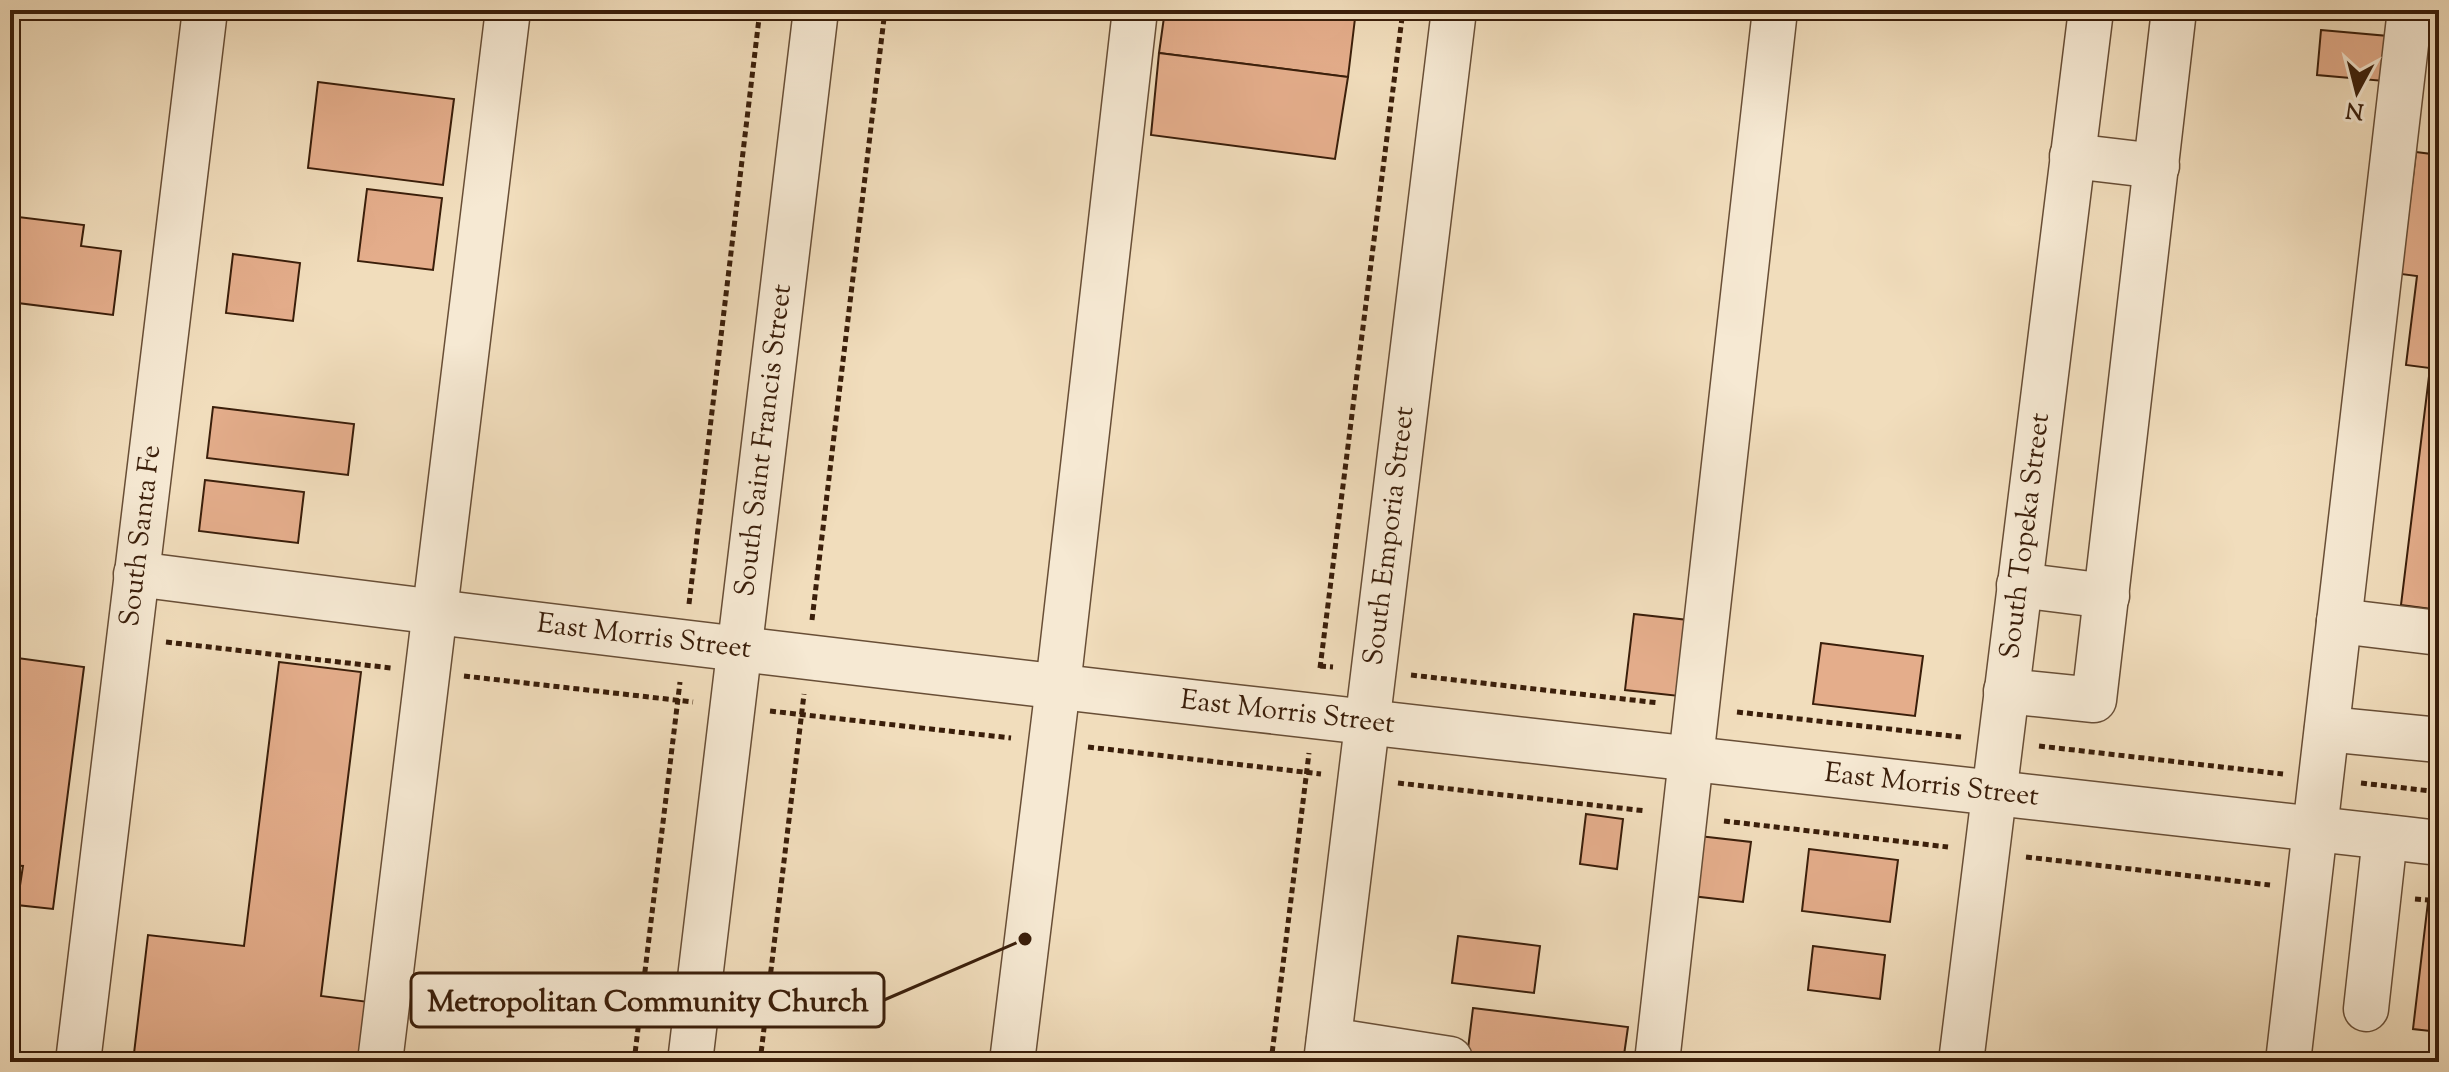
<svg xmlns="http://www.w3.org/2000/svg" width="2449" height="1072" viewBox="0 0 2449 1072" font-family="'Sorts Mill Goudy',serif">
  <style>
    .building { fill: #e4ad8b; stroke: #3a1e0a; stroke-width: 2 }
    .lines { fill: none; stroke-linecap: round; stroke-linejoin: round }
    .minor-casing { stroke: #684e36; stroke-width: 47 }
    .path { stroke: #3a1e0a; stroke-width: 5; stroke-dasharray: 6 4; stroke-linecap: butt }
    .minor { stroke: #f6e9d3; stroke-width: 44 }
    .labels { text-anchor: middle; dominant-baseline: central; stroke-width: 8; stroke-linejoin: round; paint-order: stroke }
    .street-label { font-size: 28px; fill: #3a1e0a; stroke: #f6e9d3 }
    .leader { fill: none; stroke: #3a1e0a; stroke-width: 3 }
    .callout-dot { fill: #3a1e0a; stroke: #f6e9d3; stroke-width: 3 }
    .callout { fill: #f6e9d3; stroke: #3a1e0a; stroke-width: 3 }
    .callout-label { font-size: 30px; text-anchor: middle; font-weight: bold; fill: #3a1e0a }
  </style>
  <rect width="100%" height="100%" fill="#f1ddbc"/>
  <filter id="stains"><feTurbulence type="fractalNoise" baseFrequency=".0025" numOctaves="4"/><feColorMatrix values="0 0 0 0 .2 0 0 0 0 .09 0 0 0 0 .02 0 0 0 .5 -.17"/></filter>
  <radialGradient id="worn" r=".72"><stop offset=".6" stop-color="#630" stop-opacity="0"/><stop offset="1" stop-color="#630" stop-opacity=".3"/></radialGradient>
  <g class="building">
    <path d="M1165,10H1356L1348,77L1159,53Z"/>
    <path d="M2321,30L2388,36L2384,81L2317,75Z"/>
    <path d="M1159,53L1348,77L1335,159L1151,135Z"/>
    <path d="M318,82L454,99L443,185L308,168Z"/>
    <path d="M2416,152L2439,155V610L2401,605L2430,368L2406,365L2417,276L2401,274Z"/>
    <path d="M367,189L442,198L433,270L358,261Z"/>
    <path d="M10,216L84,225L81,246L121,251L113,315L10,302Z"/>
    <path d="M233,254L300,263L293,321L226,313Z"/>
    <path d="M213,407L354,424L348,475L207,458Z"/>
    <path d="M205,480L304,492L298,543L199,531Z"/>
    <path d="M1634,614L1688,620L1679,696L1625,690Z"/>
    <path d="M1821,643L1923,656L1915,716L1813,704Z"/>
    <path d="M10,657L84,667L53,909L17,905L23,866L10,865Z"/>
    <path d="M279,662L361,672L321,996L377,1003L370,1062H133L148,935L244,946Z"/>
    <path d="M1586,814L1623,819L1617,869L1580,864Z"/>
    <path d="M1699,836L1751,842L1743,902L1692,896Z"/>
    <path d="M1809,849L1898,860L1890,922L1802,911Z"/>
    <path d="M2428,902L2439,904V1032L2413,1029Z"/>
    <path d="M1458,936L1540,946L1534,993L1452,983Z"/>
    <path d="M1813,946L1885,955L1880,999L1808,990Z"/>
    <path d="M1473,1008L1628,1027L1623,1062H1508L1467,1057Z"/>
  </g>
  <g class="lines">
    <g class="minor-casing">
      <g id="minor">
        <path d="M2072,156L2157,166"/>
        <path id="s1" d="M136,574C903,673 1671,756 2439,843"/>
        <path d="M2019,585L2107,596"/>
        <path d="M2339,621L2439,633"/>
        <path d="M2006,691L2094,700L2174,10"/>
        <path d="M2327,729L2439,740"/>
        <path d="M2366,1009L2385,837"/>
        <path d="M1329,1040L1450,1059"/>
        <path id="s2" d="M78,1062L205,10"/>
        <path d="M380,1062L508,10"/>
        <path id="s3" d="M690,1062L816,10"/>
        <path d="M1012,1062L1058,686L1135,10"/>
        <path id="s4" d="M1326,1062L1454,10"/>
        <path d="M1657,1062L1775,10"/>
        <path id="s5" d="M1961,1062L2091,10"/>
        <path d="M2288,1062L2410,10"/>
      </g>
    </g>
    <g class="path">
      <path d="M689,604L760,10"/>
      <path d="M812,620L885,10"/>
      <path d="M166,642L391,668"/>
      <path d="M1320,666L1333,667"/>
      <path d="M1320,668L1403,10"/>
      <path d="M1411,675L1659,703"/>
      <path d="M464,676L693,702"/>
      <path d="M770,711L1011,738"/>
      <path d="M1737,712L1961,737"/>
      <path d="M2039,746L2283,774"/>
      <path d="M1088,747L1321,774"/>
      <path d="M1398,783L1646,811"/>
      <path d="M2361,783L2439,792"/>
      <path d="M1724,821L1948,847"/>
      <path d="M2026,857L2270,885"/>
      <path d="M2415,899L2439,901"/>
      <path d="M634,1062L680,682"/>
      <path d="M760,1062L804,694"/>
      <path d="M1271,1062L1309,753"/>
    </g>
    <use href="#minor" class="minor"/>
  </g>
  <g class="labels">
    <g class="street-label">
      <text stroke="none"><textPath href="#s3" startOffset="626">South Saint Francis Street</textPath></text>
      <text stroke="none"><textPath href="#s2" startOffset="530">South Santa Fe</textPath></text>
      <text stroke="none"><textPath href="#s4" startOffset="530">South Emporia Street</textPath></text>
      <text stroke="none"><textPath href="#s5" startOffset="530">South Topeka Street</textPath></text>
      <text stroke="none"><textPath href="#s1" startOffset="512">East Morris Street</textPath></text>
      <text stroke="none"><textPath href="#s1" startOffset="1160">East Morris Street</textPath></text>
      <text stroke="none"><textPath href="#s1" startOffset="1808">East Morris Street</textPath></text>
    </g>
  </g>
  <path class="leader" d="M1025 939L884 1000"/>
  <circle class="callout-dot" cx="1025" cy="939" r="8"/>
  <rect class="callout" x="411" y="973" width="473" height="54" rx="8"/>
  <g class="callout-label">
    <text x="648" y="1011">Metropolitan Community Church</text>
  </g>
  <rect width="2449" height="1072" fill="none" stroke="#f1ddbc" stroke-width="40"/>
  <rect x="12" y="12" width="2425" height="1048" fill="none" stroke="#3a1e0a" stroke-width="4"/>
  <rect x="20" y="20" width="2409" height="1032" fill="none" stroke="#3a1e0a" stroke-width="2"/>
  <g transform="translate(2357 92) rotate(187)" stroke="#f6e9d3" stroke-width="6" paint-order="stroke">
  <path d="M0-6L14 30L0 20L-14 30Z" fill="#3a1e0a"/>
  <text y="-12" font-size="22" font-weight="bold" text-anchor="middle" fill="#3a1e0a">N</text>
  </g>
  <rect width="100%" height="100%" filter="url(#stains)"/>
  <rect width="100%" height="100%" fill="url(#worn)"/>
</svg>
